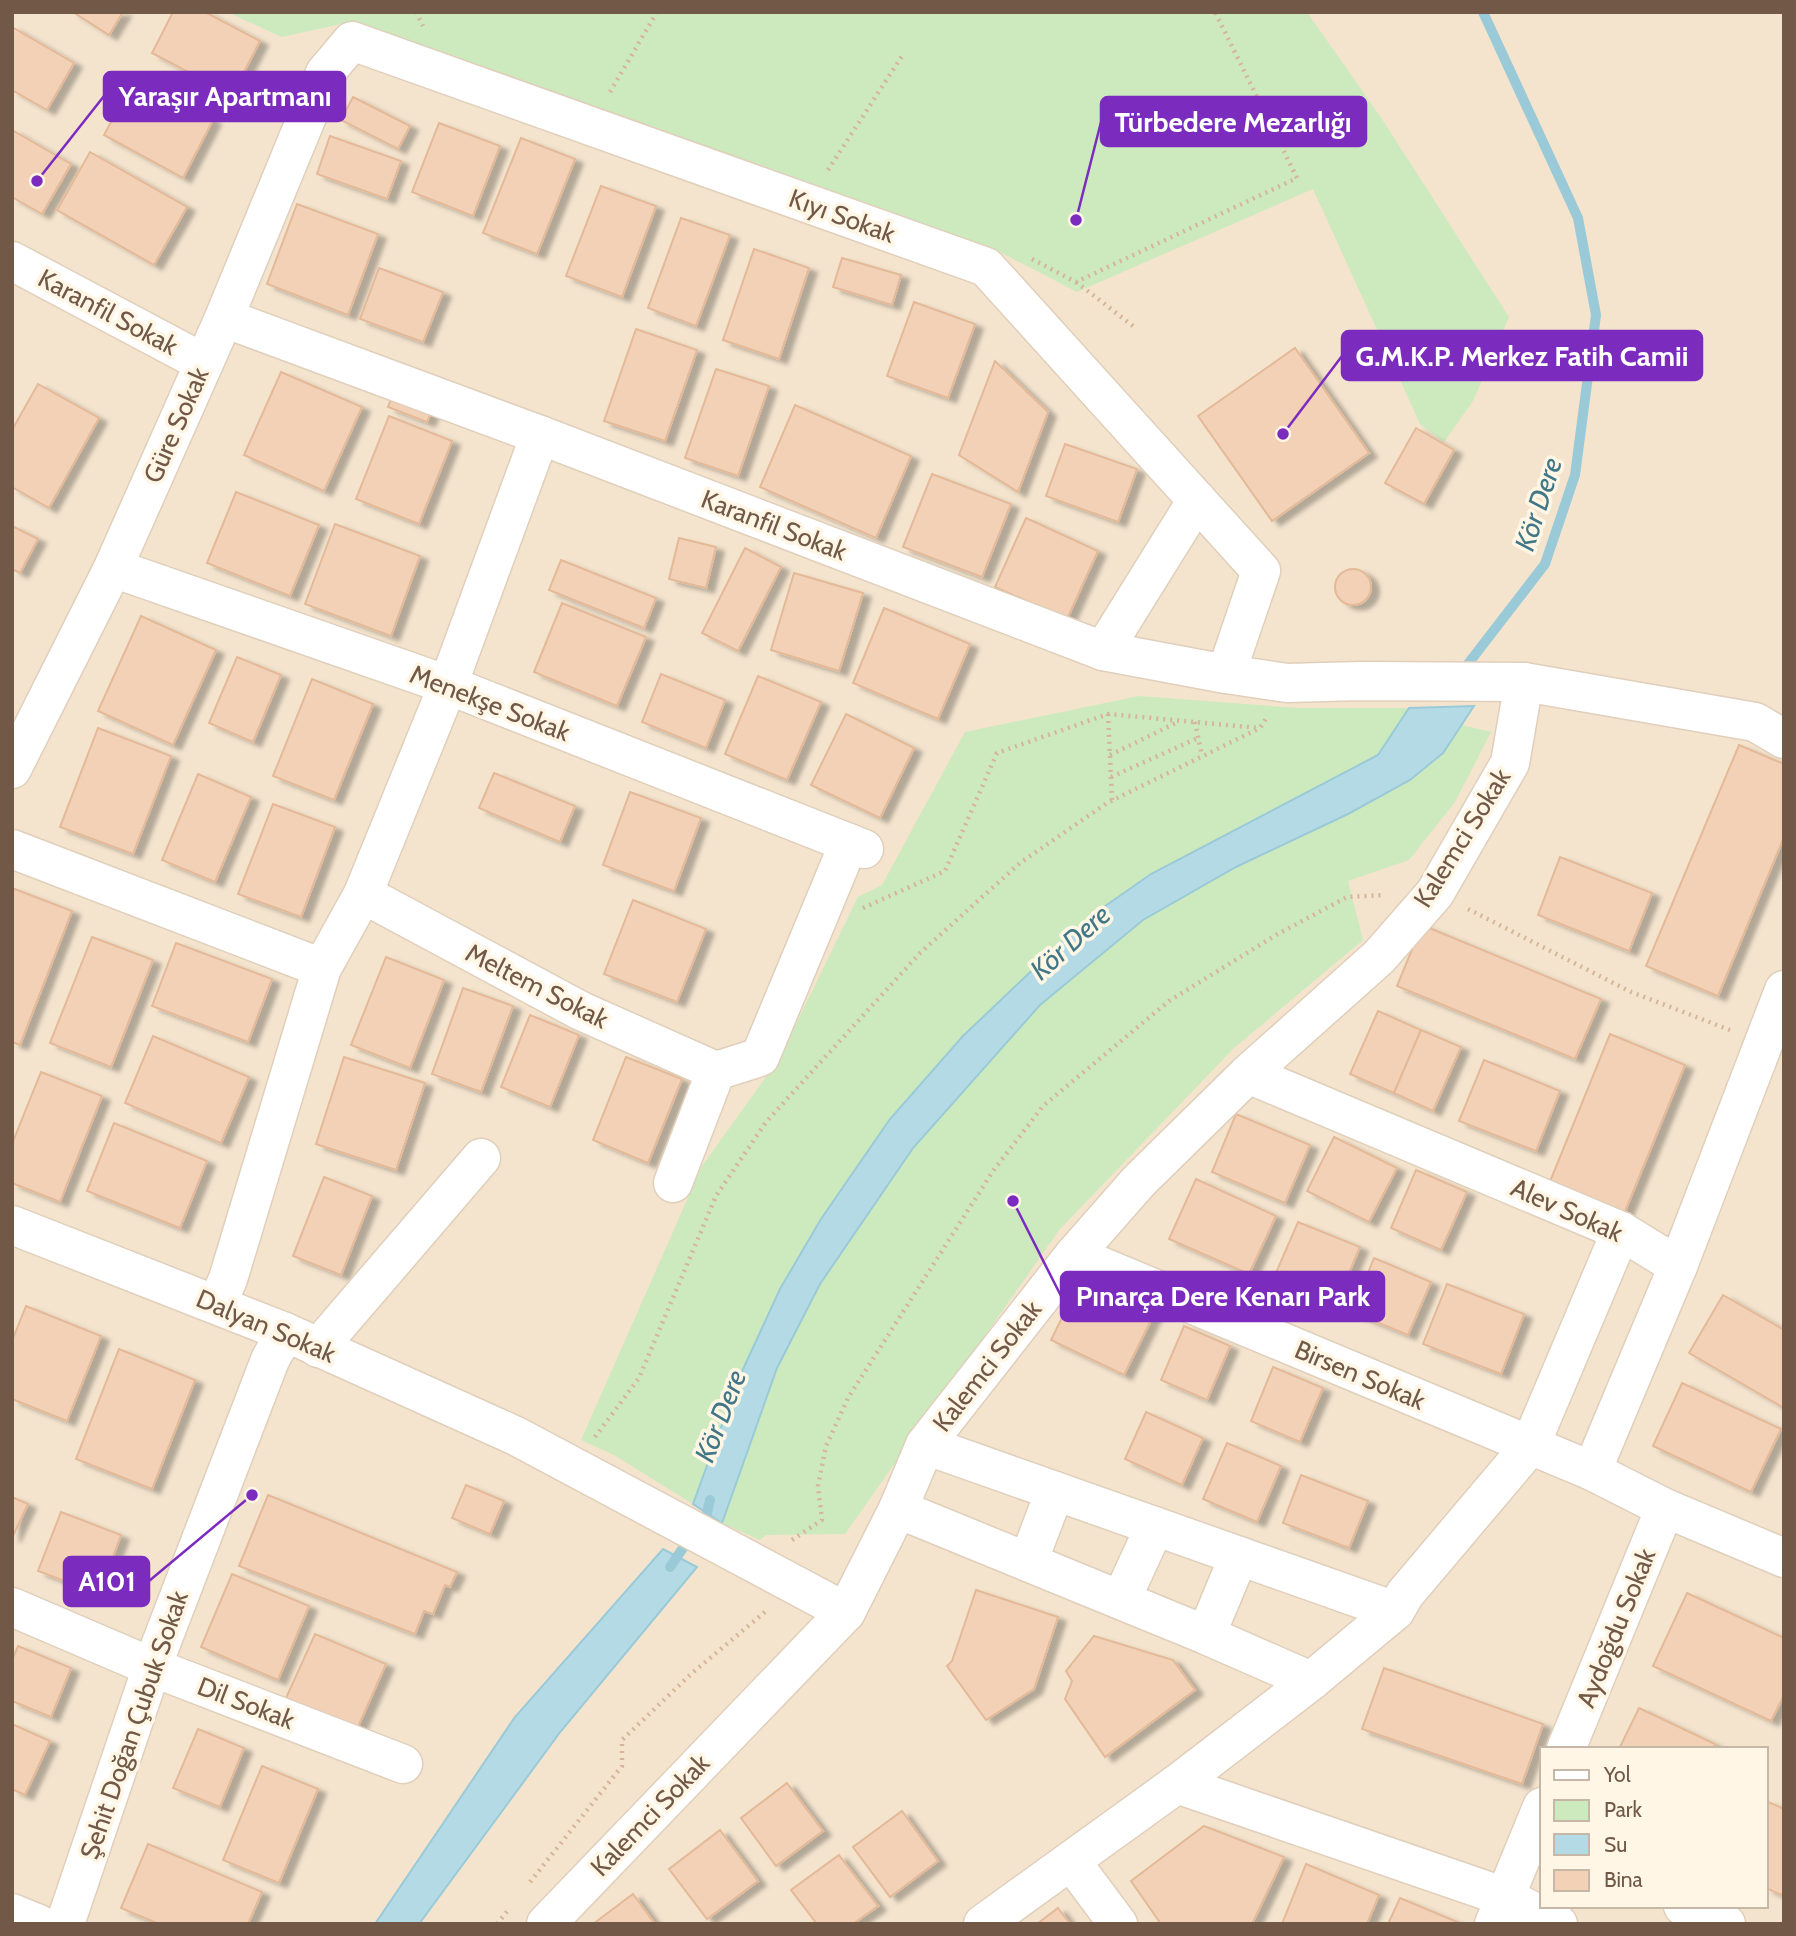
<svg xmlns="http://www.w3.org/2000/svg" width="1796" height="1936" viewBox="0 0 1796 1936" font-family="Cabin,sans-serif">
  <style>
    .residential { fill: #f4e4ce; fill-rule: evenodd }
    .green { fill: #cde9be }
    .water { fill: #b4dbe5; stroke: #9acad7; stroke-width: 2 }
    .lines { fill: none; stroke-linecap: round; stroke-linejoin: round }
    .stream { stroke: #9acad7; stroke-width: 10 }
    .building { fill: #f2d1b7; stroke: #e4b997; stroke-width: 2; filter: url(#shadow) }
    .minor-casing { stroke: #e0cfbb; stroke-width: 41 }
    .path { stroke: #d6b59a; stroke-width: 4.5; stroke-dasharray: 2 5; stroke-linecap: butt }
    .minor { stroke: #fff; stroke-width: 38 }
    .labels { text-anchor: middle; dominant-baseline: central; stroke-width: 7; stroke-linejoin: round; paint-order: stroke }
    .street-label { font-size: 26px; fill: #725947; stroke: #fff6e5 }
    .water-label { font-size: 28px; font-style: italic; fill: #417786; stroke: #fff6e5 }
    .leader { fill: none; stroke: #7b2cbf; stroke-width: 2.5 }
    .callout-dot { fill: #7b2cbf; stroke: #fff6e5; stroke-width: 2.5 }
    .callout { fill: #7b2cbf; stroke: #7b2cbf; stroke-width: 2.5 }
    .callout-label { font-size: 28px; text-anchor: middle; font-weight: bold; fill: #fff }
  </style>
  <defs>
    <filter id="shadow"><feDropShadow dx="8" dy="4.5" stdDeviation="2" flood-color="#0004"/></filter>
  </defs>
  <rect width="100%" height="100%" fill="#fcf2df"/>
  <path class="residential" d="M12,12H1784V1924H12ZM1542,1749H1766V1906H1542Z"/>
  <g class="green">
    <path d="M227,12H1307L1382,119L1509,317L1473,401L1444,442L1420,424L1313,189L1077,292L998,251L350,22L282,37Z"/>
    <path d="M1139,696L1298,708H1409L1378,755L1151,874L1101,909L1064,940L739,1378L693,1504L614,1455L581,1440L702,1166L779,1059L858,897L882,885L965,732Z"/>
    <path d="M1462,725L1491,732L1455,802L1409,860L1348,881L1363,940L1234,1048L1060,1229L845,1534L766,1535L760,1540L722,1523L777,1368L820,1284L913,1148L1040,1005L1143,920L1236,867L1348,814L1443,753Z"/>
  </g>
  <g class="water">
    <path d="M1474,706L1443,753L1410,780L1348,814L1236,867L1143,920L1040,1005L913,1148L820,1284L777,1368L722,1523L693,1504L739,1378L780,1289L821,1219L890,1119L963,1036L1064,940L1101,909L1151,874L1378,755L1409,708Z"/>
    <path d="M663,1549L697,1567L561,1731L419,1924H375L515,1717Z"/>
  </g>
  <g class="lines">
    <g class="stream">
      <path d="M1461,673L1545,564L1575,475L1596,315L1578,218L1483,12"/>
      <path d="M670,1567L707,1513L710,1500"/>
    </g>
  </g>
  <g class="building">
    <path d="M73,12H123L109,35Z"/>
    <path d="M173,12H205L260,41L232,95L152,53Z"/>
    <path d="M12,27L74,63L47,110L12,90Z"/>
    <path d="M134,78L213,120L183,178L104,135Z"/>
    <path d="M353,97L410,126L398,149L341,120Z"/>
    <path d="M439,123L500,146L473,216L412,192Z"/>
    <path d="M12,130L71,164L42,214L12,197Z"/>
    <path d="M330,136L401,161L387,199L317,174Z"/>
    <path d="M521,138L575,159L537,254L483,233Z"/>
    <path d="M90,152L187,207L154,265L57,210Z"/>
    <path d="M601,186L656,206L622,297L566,276Z"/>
    <path d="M297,204L378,234L348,315L267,284Z"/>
    <path d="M681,218L730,235L696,326L648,308Z"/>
    <path d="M754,249L809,268L779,359L723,340Z"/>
    <path d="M842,258L901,275L892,305L833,287Z"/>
    <path d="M379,268L443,292L423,342L360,319Z"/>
    <path d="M914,302L975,324L948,398L887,376Z"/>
    <path d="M636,329L697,350L665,441L604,421Z"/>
    <path d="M1295,348L1369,453L1272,521L1198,416Z"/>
    <path d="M995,361L1048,412L1018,492L959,455Z"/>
    <path d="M716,369L769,386L738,476L685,458Z"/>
    <path d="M281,372L362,407L324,491L244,455Z"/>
    <path d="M38,384L99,418L49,508L12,487V430Z"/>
    <path d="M394,392L433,407L427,422L388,407Z"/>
    <path d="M795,405L911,456L876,538L760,487Z"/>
    <path d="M389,416L452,441L419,524L356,499Z"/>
    <path d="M1416,428L1454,450L1424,504L1385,483Z"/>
    <path d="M1065,444L1137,469L1118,522L1046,496Z"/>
    <path d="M932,474L1011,504L982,577L903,547Z"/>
    <path d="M236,492L319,525L290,596L207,563Z"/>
    <path d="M1026,518L1098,551L1067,619L995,587Z"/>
    <path d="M335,524L420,556L391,636L305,604Z"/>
    <path d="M12,526L38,539L20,573L12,569Z"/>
    <path d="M679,538L716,547L706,588L669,579Z"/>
    <path d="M745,548L781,567L738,651L702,633Z"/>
    <path d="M561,560L656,598L644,628L549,590Z"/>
    <circle cx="1353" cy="587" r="18"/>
    <path d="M794,573L863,593L839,671L771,650Z"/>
    <path d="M562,603L646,637L617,706L534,672Z"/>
    <path d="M884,608L970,644L938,719L853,683Z"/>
    <path d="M141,616L216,650L173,745L98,711Z"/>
    <path d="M237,657L281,675L253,742L209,723Z"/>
    <path d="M661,674L725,700L706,748L642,722Z"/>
    <path d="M758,676L821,702L787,780L725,754Z"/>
    <path d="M312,679L373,704L334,800L273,776Z"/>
    <path d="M846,714L914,748L880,818L811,785Z"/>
    <path d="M98,728L171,756L133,854L60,827Z"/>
    <path d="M1739,745L1784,764V837L1718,996L1646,966Z"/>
    <path d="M494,773L575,806L560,842L479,808Z"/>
    <path d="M198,774L251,797L215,882L162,860Z"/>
    <path d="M630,792L701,818L674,891L603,865Z"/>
    <path d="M273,804L335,827L301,917L238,894Z"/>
    <path d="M1560,857L1652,893L1629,951L1538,915Z"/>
    <path d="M12,888L72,911L20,1045L12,1042Z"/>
    <path d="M633,900L706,929L677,1002L604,974Z"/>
    <path d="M1422,925L1601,999L1575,1059L1397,986Z"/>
    <path d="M92,937L153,960L111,1067L50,1043Z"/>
    <path d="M176,943L272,979L248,1042L152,1006Z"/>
    <path d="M386,957L444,980L410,1068L351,1045Z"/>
    <path d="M463,988L513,1006L481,1092L432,1074Z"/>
    <path d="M1378,1011L1421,1030L1394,1093L1350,1074Z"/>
    <path d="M530,1015L579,1035L550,1107L501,1087Z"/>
    <path d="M1421,1030L1461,1047L1433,1111L1394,1093Z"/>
    <path d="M1610,1034L1685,1065L1624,1214L1549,1184Z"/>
    <path d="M153,1036L249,1077L221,1143L125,1103Z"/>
    <path d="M344,1057L425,1083L396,1170L316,1144Z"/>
    <path d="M626,1057L682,1079L648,1163L593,1140Z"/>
    <path d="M1484,1060L1560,1091L1536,1151L1459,1121Z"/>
    <path d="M41,1072L102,1096L60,1202L12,1183V1144Z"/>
    <path d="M1236,1114L1310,1145L1285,1203L1212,1172Z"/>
    <path d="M114,1123L207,1161L180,1228L87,1191Z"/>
    <path d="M1334,1137L1397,1168L1369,1222L1307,1191Z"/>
    <path d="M1416,1170L1467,1192L1441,1250L1391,1228Z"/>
    <path d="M324,1177L372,1196L341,1275L293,1256Z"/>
    <path d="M1196,1179L1276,1216L1249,1274L1169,1239Z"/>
    <path d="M1298,1222L1360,1247L1334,1308L1272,1282Z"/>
    <path d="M1374,1258L1431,1282L1408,1335L1352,1312Z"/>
    <path d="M1081,1279L1154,1314L1124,1375L1051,1340Z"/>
    <path d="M1447,1284L1524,1314L1501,1374L1423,1344Z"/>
    <path d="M1723,1295L1784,1330V1408L1689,1353Z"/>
    <path d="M26,1306L101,1336L67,1421L12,1399V1341Z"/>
    <path d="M1184,1326L1230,1346L1207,1400L1161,1380Z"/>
    <path d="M119,1349L195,1380L152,1489L76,1459Z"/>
    <path d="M1273,1367L1323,1388L1300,1442L1251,1421Z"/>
    <path d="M1682,1383L1781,1429L1751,1492L1653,1446Z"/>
    <path d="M1146,1412L1203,1438L1182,1485L1125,1459Z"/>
    <path d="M1227,1443L1281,1466L1257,1522L1203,1499Z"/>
    <path d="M1301,1475L1368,1501L1349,1548L1283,1523Z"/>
    <path d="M466,1485L504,1501L490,1534L452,1518Z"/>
    <path d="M268,1495L457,1572L450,1587L445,1585L433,1614L424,1611L415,1634L239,1566Z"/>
    <path d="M12,1497L28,1504L12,1538Z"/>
    <path d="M61,1512L121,1535L99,1594L38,1571Z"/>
    <path d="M232,1574L309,1606L278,1680L201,1647Z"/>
    <path d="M976,1590L1058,1617L1034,1689L986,1720L947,1666L952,1661Z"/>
    <path d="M1687,1593L1784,1638V1695L1771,1721L1653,1666Z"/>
    <path d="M315,1634L386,1664L357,1729L286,1698Z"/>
    <path d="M1094,1636L1173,1660L1195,1690L1105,1757L1065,1699L1072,1681L1066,1671Z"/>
    <path d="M18,1646L71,1668L51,1717L12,1701V1660Z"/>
    <path d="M1384,1668L1543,1724L1522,1784L1362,1729Z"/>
    <path d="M1639,1708L1715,1744L1713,1749H1619Z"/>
    <path d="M12,1724L50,1741L25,1795L12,1789Z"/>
    <path d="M198,1729L244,1748L220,1807L173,1788Z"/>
    <path d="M262,1766L318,1789L279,1883L223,1860Z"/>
    <path d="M787,1783L823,1831L776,1866L741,1818Z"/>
    <path d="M1766,1801L1784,1809V1896L1766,1888Z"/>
    <path d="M902,1811L938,1861L890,1897L853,1847Z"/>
    <path d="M1204,1826L1284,1857L1252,1924H1161L1131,1881Z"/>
    <path d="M720,1830L758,1881L707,1919L669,1869Z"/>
    <path d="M148,1844L262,1892L248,1924H159L121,1908Z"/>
    <path d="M839,1855L878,1906L853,1924H817L791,1890Z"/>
    <path d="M1306,1864L1379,1895L1367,1924H1282Z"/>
    <path d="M633,1894L655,1924H593Z"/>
    <path d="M1400,1898L1462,1924H1388Z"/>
    <path d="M1058,1908L1070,1924H1037Z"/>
  </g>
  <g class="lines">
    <g class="minor-casing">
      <g id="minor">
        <path d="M12,261L204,363"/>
        <path d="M113,568L448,685L864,849"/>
        <path d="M1103,651L1197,500"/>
        <path d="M1226,674L1287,683L1361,681L1524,682L1755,722L1784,739"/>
        <path d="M12,769L113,568L224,318L325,73L352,41L986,267L1261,571L1226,674L1103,651L540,435L224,318"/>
        <path d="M12,849L322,968"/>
        <path d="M363,894L581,1011L716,1071"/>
        <path d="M1248,1074L1621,1231L1678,1266L1592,1471"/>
        <path d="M673,1183L716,1071L760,1057L849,843"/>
        <path d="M12,1225L285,1332L516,1436L846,1612"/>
        <path d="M1074,1255L1592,1471L1665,1508L1784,1558"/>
        <path d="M1678,1266L1784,990"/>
        <path d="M217,1304L228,1279L322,968L363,894L448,685L540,435"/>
        <path d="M318,1348L481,1158"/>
        <path d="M925,1445L1395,1611"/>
        <path d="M898,1509L1206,1635L1311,1681"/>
        <path d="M1028,1562L1055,1491"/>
        <path d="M1121,1600L1155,1526"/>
        <path d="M12,1607L152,1667L403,1764"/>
        <path d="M1206,1635L1239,1556"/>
        <path d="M1566,1749L1665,1508"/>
        <path d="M1177,1784L1505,1897L1558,1924"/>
        <path d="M1071,1861L1118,1924"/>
        <path d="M1683,1906L1726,1924"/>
        <path d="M12,1913L39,1924"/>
        <path d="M65,1924L152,1667L270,1360L285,1332"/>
        <path d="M546,1924L846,1612L898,1509L925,1445L1074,1255L1139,1181L1248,1074L1379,957L1435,893L1510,763L1524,682"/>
        <path d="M983,1924L1177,1784L1311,1681L1395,1611L1405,1594L1530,1446L1621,1231"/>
        <path d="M1494,1924L1542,1807"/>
      </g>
    </g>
    <g class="path">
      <path d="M416,12L423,26"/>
      <path d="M610,92L657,12"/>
      <path d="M828,170L902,56"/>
      <path d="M1032,259L1076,282L1297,178L1215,12"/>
      <path d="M1076,282L1137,329"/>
      <path d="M1108,714L1112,800"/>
      <path d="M1195,722L1202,756"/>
      <path d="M1110,755L1178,722"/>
      <path d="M1111,777L1198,738"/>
      <path d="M863,908L945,871L997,753L1108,714L1259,728"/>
      <path d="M1468,909L1631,992L1730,1030"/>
      <path d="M595,1437L639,1378L716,1196L766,1122L920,953L1020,863L1107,803L1260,728L1267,717"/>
      <path d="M792,1540L822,1520L818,1486L826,1446L848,1398L993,1171L1043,1106L1169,1001L1276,935L1347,897L1383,895"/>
      <path d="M530,1882L622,1766V1740L690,1675L765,1612"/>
      <path d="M497,1924L510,1908"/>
    </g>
    <use href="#minor" class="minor"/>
  </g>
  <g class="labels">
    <g class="street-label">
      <text transform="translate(842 216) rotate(20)">Kıyı Sokak</text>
      <text transform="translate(108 312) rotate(28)">Karanfil Sokak</text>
      <text transform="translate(176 425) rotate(-66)">Güre Sokak</text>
      <text transform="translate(774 525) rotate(21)">Karanfil Sokak</text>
      <text transform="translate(490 703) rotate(21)">Menekşe Sokak</text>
      <text transform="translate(1462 838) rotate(-58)">Kalemci Sokak</text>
      <text transform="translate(537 986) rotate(27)">Meltem Sokak</text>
      <text transform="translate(1567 1210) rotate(24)">Alev Sokak</text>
      <text transform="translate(266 1326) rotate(23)">Dalyan Sokak</text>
      <text transform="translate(987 1366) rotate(-52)">Kalemci Sokak</text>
      <text transform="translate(1360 1375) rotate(23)">Birsen Sokak</text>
      <text transform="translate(1616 1628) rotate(-68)">Aydoğdu Sokak</text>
      <text transform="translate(246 1703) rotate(21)">Dil Sokak</text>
      <text transform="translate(134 1725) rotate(-71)">Şehit Doğan Çubuk Sokak</text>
      <text transform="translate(650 1815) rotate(-46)">Kalemci Sokak</text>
    </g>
    <g class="water-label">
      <text transform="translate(1538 504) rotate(-72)">Kör Dere</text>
      <text transform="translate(1070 942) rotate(-42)">Kör Dere</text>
      <text transform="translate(720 1416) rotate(-69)">Kör Dere</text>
    </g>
  </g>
  <path class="leader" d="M37 181L104 96M1076 220L1101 122M1283 434L1342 356M1013 1201L1061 1296M252 1495L149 1581"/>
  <g class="callout-dot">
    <circle cx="37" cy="181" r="7"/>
    <circle cx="1076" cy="220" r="7"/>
    <circle cx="1283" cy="434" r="7"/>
    <circle cx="1013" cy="1201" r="7"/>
    <circle cx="252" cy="1495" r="7"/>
  </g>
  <g class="callout">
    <rect x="104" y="72" width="241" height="49" rx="7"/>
    <rect x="1101" y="97" width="265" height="49" rx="7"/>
    <rect x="1342" y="331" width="360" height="49" rx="7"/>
    <rect x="1061" y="1272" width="323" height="49" rx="7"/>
    <rect x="64" y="1557" width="85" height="49" rx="7"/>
  </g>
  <g class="callout-label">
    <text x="225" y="106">Yaraşır Apartmanı</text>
    <text x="1233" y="132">Türbedere Mezarlığı</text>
    <text x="1522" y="366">G.M.K.P. Merkez Fatih Camii</text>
    <text x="1223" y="1306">Pınarça Dere Kenarı Park</text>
    <text x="107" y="1591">A101</text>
  </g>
  <rect width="1796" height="1936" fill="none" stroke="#725947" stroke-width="28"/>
  <rect x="1540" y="1747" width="228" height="161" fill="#fff6e5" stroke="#c7b7a6" stroke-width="2"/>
  <rect x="1554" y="1770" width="35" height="10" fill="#ffffff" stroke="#c7b7a6" stroke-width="2"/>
  <text x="1604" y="1782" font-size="21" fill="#725947">Yol</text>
  <rect x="1554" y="1800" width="35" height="21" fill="#cde9be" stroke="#c7b7a6" stroke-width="2"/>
  <text x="1604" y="1817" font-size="21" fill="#725947">Park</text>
  <rect x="1554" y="1834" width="35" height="21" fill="#b4dbe5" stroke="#c7b7a6" stroke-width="2"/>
  <text x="1604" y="1852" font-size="21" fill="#725947">Su</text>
  <rect x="1554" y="1870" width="35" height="21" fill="#f2d1b7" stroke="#c7b7a6" stroke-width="2"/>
  <text x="1604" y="1887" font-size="21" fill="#725947">Bina</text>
</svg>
